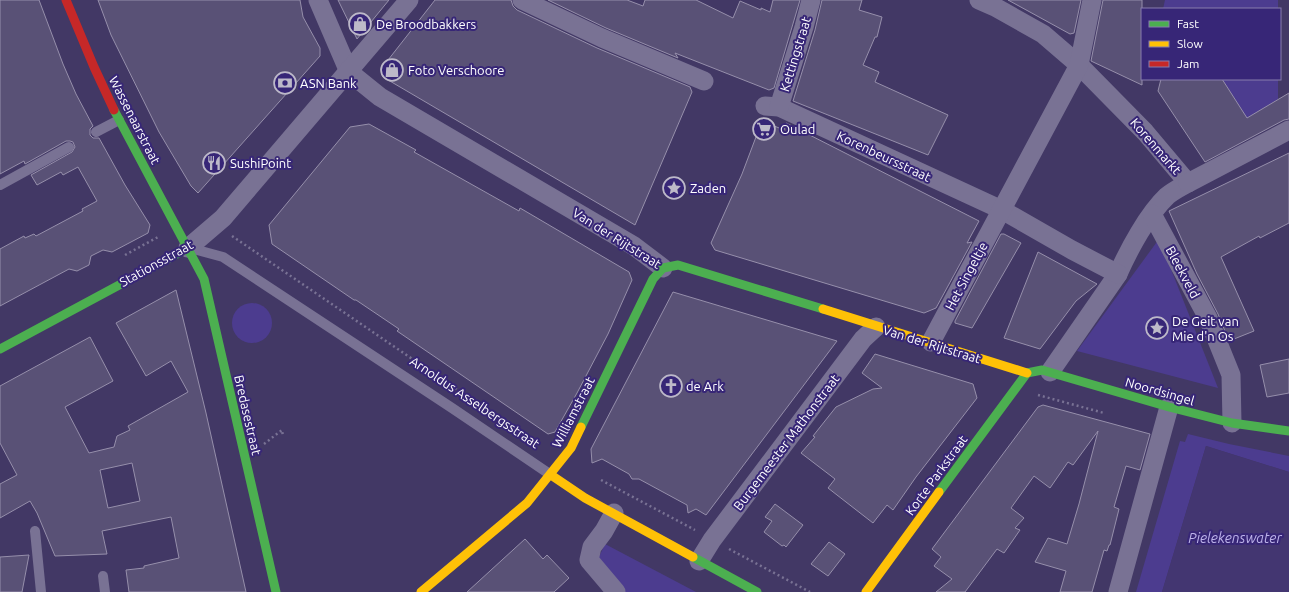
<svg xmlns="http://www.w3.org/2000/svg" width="1289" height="592" viewBox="0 0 1289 592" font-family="Ubuntu,sans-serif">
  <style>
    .green { fill: #4c3c8f }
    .water { fill: #433671 }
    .building { fill: #595176; stroke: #968fab; fill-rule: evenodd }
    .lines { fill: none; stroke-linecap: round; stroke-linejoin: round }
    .path { stroke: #797294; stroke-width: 2.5; stroke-dasharray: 2 3; stroke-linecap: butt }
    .lane { stroke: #797294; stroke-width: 10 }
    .street { stroke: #797294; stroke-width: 19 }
    .fast { stroke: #4caf50; stroke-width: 9 }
    .slow { stroke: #ffc107; stroke-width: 9 }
    .jam { stroke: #c62828; stroke-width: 9 }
    .labels { text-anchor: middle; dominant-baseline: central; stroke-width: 4; stroke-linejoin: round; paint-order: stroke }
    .poi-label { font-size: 13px; fill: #fff; stroke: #372677; text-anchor: start }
    .street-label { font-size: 13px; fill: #fff; stroke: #372677 }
    .water-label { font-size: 14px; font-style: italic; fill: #bdb3ea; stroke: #372677 }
  </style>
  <rect width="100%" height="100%" fill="#423865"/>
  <g class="green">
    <path d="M1165,0H1278V9H1163Z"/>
    <path d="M1222,79H1278V99L1244,121L1240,108Z"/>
    <path d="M1159,239L1218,388L1077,351Z"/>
    <circle cx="252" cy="323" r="20"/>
    <path d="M1188,434L1229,444L1289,456V472L1206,446L1162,592H1136L1180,441L1185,442Z"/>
    <path d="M605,544L696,592H624L597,561Z"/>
  </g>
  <path class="water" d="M1206,446L1289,472V592H1162Z"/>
  <g class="building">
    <path d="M0,0H39L63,64L76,94L93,126L90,129V135L93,138H99L125,185L150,225L148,233L112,252L103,250L91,256L89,265L77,271L69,269L0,306V249L24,236L25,238L34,234L36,236L83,211L82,209L97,201L78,167L63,175L61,172L37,185L31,175L72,152L75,147L73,142L70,141H66L25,164L24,161L0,174Z"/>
    <path d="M98,0H300L303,17L320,48V56L198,193L191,186L159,132L111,35Z"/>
    <path d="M338,0H389L357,39Z"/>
    <path d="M435,0H511L513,6L517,10L597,48L690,87L692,92L635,225L383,77L381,69Z"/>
    <path d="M548,0H627L643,6L645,0H696L733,18L740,1L761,10V8L770,12L773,0H800L774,88L769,90L675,53L678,58L606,28Z"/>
    <path d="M822,0H862L859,10L882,17L877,37H875L863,65L879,72L875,82L948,115L928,155L793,101L815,30Z"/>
    <path d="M1008,0H1081L1074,33L1070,34Z"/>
    <path d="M1103,0H1142V85L1091,61Z"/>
    <path d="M1161,79H1222L1247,118L1289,93V119L1284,120L1205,162L1158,91Z"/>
    <path d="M762,121L784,130L786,123L979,221L967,243L972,242L936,308L924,313L715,250L711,243L742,174Z"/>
    <path d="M369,124L416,150L414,152L519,211L520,208L629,272L632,280L608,334L577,393L555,432L548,434L397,331L399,329L356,300H354L272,244L269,225L350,127Z"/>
    <path d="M1289,153V223L1260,238L1259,236L1221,257L1254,331L1229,341L1218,314L1197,274L1169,211Z"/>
    <path d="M1001,234H1004L1021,243L972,328L955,323V321Z"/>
    <path d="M1038,252L1097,284L1076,301L1040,349L1004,338Z"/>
    <path d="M176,290L206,413L246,592H129L126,570L144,568V566L179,558L171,517L102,531L107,554L55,556L37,513L30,501L0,518V484L17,475L0,443V386L90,337L113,381L65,407L89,453L114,447L117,436L130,430L128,426L188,392L171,361L146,376L116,323ZM132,463L140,501L108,508L100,470Z"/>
    <path d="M673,292L837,341L706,515L696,509L688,513L687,505L639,479H632L629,474L602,459L592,463L591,449Z"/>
    <path d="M875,354L973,384L977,398L916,477L893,510L887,505L873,523L828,488L835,479L801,453L815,437L813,436L836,407L873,389L882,388L862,373Z"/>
    <path d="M1289,359V393L1267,397L1260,365Z"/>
    <path d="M1043,405L1150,434L1140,470L1126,466L1114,507L1119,509L1110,545H1109L1107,551L1104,550L1092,592H1060L1066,571L1035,562L1048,538L1067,544L1079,504L1098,431L1073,465L1068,462L1050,488L1034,476L1011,508L1024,518L1015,528L1020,530L1004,553L997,549L965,592H936L952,579L934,566L941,557L932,549L1038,407Z"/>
    <path d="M775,504L803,525L786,547L784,545L782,546L764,532L772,521L765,517Z"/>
    <path d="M525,539L543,559L547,555L569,578L554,592H467Z"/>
    <path d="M829,542L845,554L828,576L811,564Z"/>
    <path d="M29,555L22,592H0V557Z"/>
  </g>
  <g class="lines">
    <g class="path">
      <path d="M232,236L537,444"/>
      <path d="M125,255L158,237"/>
      <path d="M1038,395L1104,413"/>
      <path d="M264,444L282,430L283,437"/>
      <path d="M601,480L695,530"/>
      <path d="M729,549L810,592"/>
    </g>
    <g class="lane">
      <path d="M96,132L119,120"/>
      <path d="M0,185L69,147"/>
      <path d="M190,248L223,257L452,408L551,475"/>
      <path d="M35,531L41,592"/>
      <path d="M103,576L105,592"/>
    </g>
    <g class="street">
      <path d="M318,0L349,72L380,97L634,246L663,268"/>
      <path d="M522,0L602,38L704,81"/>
      <path d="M979,0L995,7L1043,34L1079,65L1145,132L1188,183C1181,187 1173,191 1167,196C1148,214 1129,249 1118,274L1050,372"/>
      <path d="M765,106L779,107L1002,210L1072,250L1118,274"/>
      <path d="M779,107L804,27L811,0"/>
      <path d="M1188,183L1289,130"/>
      <path d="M1152,214L1208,318L1231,375L1232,423"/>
      <path d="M188,248L223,218L409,0"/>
      <path d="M931,342L1079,65L1092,0"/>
      <path d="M614,513L604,531L592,547L589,560L616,592"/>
      <path d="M699,561L712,540L863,339L876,327"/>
      <path d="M1118,592L1169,407"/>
    </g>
    <g class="fast">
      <path d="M114,110L204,279L276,592"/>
      <path d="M0,349L188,248"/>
      <path d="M1027,373L1042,370L1169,407L1232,423L1289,431"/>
      <path d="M581,427L653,279L663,268L678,265L823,309"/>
      <path d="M939,492L1027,373"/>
      <path d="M693,557L757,592"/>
    </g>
    <g class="slow">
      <path d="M823,309L1027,373"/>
      <path d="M551,475L585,498L693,557"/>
      <path d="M421,592L527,503L571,448L581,427"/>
      <path d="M866,592L939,492"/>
    </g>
    <path class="jam" d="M66,0L94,67L114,110"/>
  </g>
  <defs>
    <g id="shop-ring" transform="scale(1.15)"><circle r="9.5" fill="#372677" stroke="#bdb9c9" stroke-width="1.5"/><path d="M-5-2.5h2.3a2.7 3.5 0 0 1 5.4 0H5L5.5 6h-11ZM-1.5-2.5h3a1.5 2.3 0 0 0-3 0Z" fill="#bdb9c9"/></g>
    <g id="bank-ring" transform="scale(1.15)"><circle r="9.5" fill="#372677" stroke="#bdb9c9" stroke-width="1.5"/><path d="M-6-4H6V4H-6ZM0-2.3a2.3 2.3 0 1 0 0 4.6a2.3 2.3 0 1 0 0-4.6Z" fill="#bdb9c9"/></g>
    <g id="supermarket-ring" transform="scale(1.15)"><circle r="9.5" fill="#372677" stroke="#bdb9c9" stroke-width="1.5"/><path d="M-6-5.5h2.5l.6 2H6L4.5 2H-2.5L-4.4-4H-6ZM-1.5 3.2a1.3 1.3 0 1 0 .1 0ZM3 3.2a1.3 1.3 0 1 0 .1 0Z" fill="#bdb9c9"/></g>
    <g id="restaurant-ring" transform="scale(1.15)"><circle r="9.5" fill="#372677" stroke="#bdb9c9" stroke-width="1.5"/><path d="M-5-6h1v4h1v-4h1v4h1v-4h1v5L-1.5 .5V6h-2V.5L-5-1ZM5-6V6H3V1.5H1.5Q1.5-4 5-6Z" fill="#bdb9c9"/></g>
    <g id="sight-ring" transform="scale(1.15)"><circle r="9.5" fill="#372677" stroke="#bdb9c9" stroke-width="1.5"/><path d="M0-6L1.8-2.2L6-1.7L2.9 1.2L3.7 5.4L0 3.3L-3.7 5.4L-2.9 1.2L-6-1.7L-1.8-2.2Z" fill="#bdb9c9"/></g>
    <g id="church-ring" transform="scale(1.15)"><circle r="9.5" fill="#372677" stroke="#bdb9c9" stroke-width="1.5"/><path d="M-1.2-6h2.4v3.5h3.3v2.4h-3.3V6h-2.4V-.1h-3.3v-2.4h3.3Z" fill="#bdb9c9"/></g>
  </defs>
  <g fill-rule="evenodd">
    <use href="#shop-ring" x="360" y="24"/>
    <use href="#shop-ring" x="392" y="70"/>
    <use href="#bank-ring" x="285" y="83"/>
    <use href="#supermarket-ring" x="764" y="129"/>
    <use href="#restaurant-ring" x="214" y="163"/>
    <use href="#sight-ring" x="674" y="188"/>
    <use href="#sight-ring" x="1157" y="328"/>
    <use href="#church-ring" x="671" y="386"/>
  </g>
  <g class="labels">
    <g class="poi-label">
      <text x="376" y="24">De Broodbakkers</text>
      <text x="408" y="70">Foto Verschoore</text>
      <text x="300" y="83">ASN Bank</text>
      <text x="780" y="129">Oulad</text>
      <text x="230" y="163">SushiPoint</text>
      <text x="690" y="188">Zaden</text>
      <text x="1172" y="321">De Geit van<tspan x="1172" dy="15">Mie d'n Os</tspan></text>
      <text x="686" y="386">de Ark</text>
    </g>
    <g class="street-label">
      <text transform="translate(795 54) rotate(-73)">Kettingstraat</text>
      <text transform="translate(135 120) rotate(63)">Wassenaarstraat</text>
      <text transform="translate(1156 146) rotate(49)">Korenmarkt</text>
      <text transform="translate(884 156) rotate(25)">Korenbeursstraat</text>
      <text transform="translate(617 238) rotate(32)">Van der Rijtstraat</text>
      <text transform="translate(156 263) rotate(-29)">Stationsstraat</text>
      <text transform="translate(1183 272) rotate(62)">Bleekveld</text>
      <text transform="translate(966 276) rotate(-62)">Het Singeltje</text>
      <text transform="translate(932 344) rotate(17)">Van der Rijtstraat</text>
      <text transform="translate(1160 391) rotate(16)">Noordsingel</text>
      <text transform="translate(475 402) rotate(34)">Arnoldus Asselbergsstraat</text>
      <text transform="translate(573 412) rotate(-63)">Williamstraat</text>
      <text transform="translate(248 415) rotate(77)">Bredasestraat</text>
      <text transform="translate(786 442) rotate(-53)">Burgemeester Mathonstraat</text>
      <text transform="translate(936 475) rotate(-54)">Korte Parkstraat</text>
    </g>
    <g class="water-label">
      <text x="1235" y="538">Pielekenswater</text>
    </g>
  </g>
  <rect x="1141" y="8" width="140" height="72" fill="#372677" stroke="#877dad"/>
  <rect x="1149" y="21" width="20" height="6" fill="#4caf50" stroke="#877dad"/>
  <text x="1177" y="28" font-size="12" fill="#ffffff">Fast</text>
  <rect x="1149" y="41" width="20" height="6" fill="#ffc107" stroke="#877dad"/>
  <text x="1177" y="48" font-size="12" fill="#ffffff">Slow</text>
  <rect x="1149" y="61" width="20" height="6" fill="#c62828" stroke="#877dad"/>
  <text x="1177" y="68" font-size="12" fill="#ffffff">Jam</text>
</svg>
